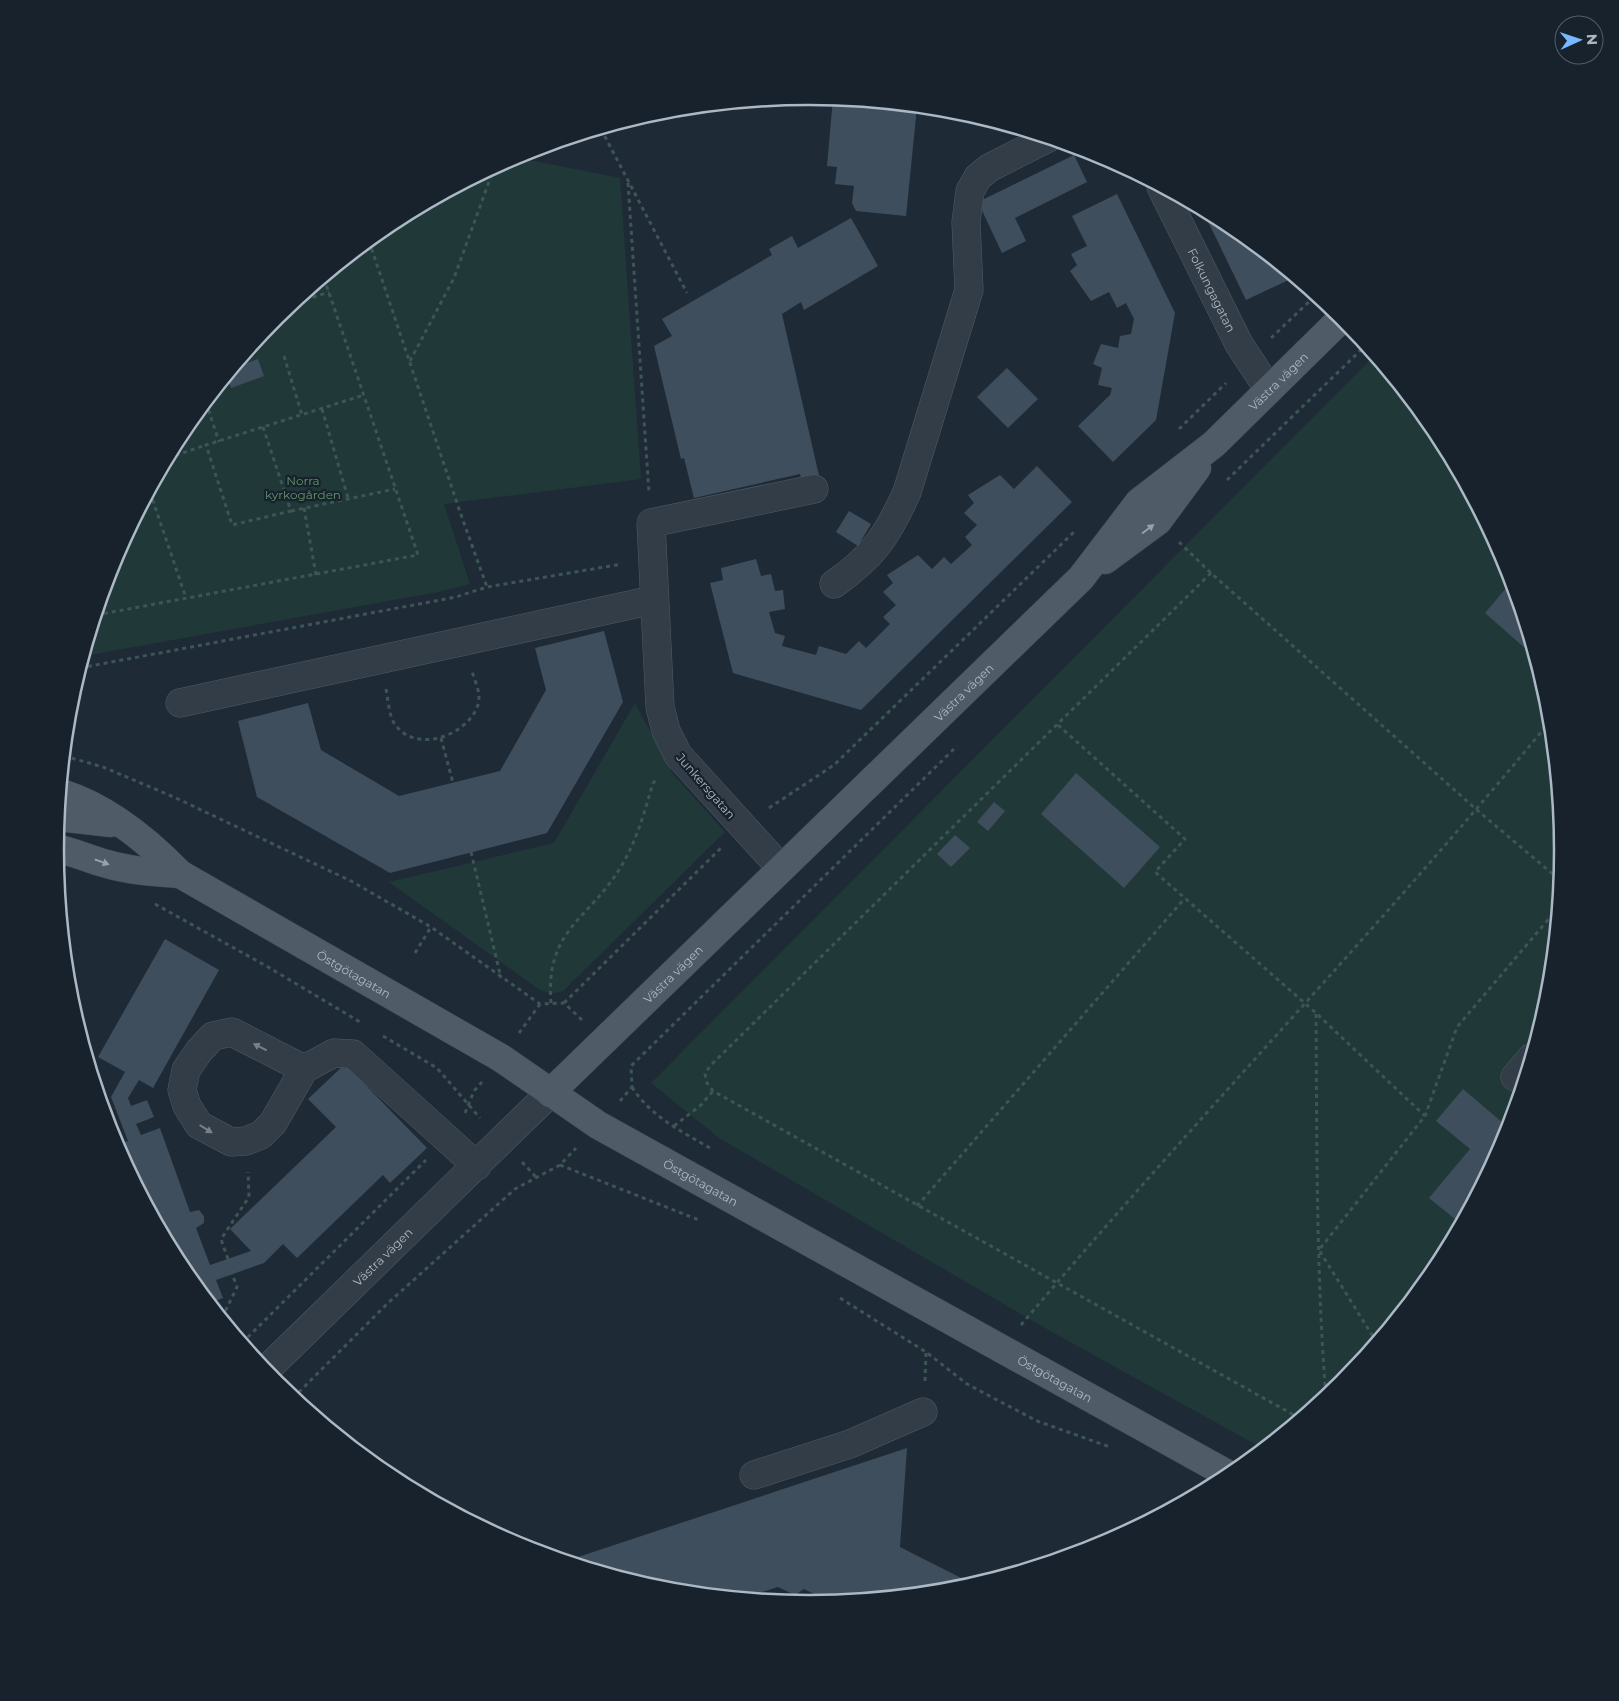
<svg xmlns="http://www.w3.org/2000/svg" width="1619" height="1701" viewBox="0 0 1619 1701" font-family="Montserrat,sans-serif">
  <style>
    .green { fill: #203838 }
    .building { fill: #3f4e5c }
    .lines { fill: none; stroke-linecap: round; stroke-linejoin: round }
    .minor-casing { stroke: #4f5b66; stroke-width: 29 }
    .major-casing { stroke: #3b4651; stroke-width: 29 }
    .path { stroke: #3d5555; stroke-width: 3; stroke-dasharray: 4 4; stroke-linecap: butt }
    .minor { stroke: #323d48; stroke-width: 28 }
    .major { stroke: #4f5c68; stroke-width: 28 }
    .oneway { fill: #94a1ae }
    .oneway2 { fill: #75818d }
    .labels { text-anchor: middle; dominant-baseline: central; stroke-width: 4.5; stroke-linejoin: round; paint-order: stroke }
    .street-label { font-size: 12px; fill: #abb8c5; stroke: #17222c }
    .park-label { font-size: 12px; fill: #629669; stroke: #17222c }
    .rim { fill: none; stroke: #abb8c5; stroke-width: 2.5 }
  </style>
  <rect width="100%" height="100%" fill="#1e2b37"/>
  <g class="green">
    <path d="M514,157L620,178L641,479L444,504L470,584L438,592L84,656L113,562L182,431L276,317L391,223Z"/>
    <path d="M1375,355L1437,432L1507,562L1550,704L1564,851L1549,998L1506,1139L1437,1270L1343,1384L1264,1449L1050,1331L719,1138L651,1083Z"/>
    <path d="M635,703L673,774L725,832L563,991L552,994L540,990L389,882L554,843Z"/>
  </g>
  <g class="building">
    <path d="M833,98L917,107L906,216L856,211L852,203L854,186L835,184L837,167L827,166Z"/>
    <path d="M1074,155L1087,182L1015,218L1026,241L1002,253L978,202Z"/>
    <path d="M1117,194L1175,313L1156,420L1113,462L1078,426L1110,395L1112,388L1098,385L1102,368L1093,364L1101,344L1118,348L1120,336L1131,334L1134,319L1126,303L1117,308L1109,292L1091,301L1070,271L1077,265L1071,254L1087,246L1072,216Z"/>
    <path d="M1202,209L1229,223L1295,277L1246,300Z"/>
    <path d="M851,218L878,266L804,310L801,302L782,314L820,480L802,484L800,474L694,498L684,458L681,459L654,346L672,336L662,319L772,255L769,249L792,236L798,248Z"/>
    <path d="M258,359L264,376L231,388L227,377L235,367Z"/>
    <path d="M1007,368L1038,399L1008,428L977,397Z"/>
    <path d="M1037,466L1072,502L861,710L733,673L710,583L723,580L721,568L756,559L761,576L771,574L775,591L783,590L785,609L769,612L775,633L785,636L782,646L816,655L819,646L846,654L859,641L866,648L890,624L883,617L896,605L883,592L893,583L887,575L918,555L932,569L944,557L951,564L972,545L965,537L977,525L964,513L974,503L968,495L1000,475L1014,489Z"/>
    <path d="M849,511L871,524L858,546L836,532Z"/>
    <path d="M1512,581L1517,596L1535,657L1485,613Z"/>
    <path d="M604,631L623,702L547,833L390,873L257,797L238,721L308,703L321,750L399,796L500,771L546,690L535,648Z"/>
    <path d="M1076,773L1160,847L1124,888L1041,814Z"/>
    <path d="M994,802L1005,811L988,831L977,822Z"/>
    <path d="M955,835L970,848L951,867L937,854Z"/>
    <path d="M165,939L219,970L153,1088L139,1080L128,1098L131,1106L147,1100L154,1117L136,1124L141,1135L160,1128L190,1212L199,1210L204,1216V1223L196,1228L210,1265L251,1251L230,1229L336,1127L308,1099L345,1064L427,1148L390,1183L383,1175L297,1258L283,1244L264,1263L216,1280L223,1298L210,1303L182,1269L116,1145L128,1141L111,1097L125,1072L98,1057Z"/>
    <path d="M1463,1089L1510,1129L1506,1139L1461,1224L1429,1198L1470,1149L1436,1121Z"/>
    <path d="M907,1448L900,1547L975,1585L956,1591L818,1604V1596L804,1589L795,1595L778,1587L742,1598L662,1590L566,1561Z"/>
  </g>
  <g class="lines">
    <g class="minor-casing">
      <g id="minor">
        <path id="s1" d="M1161,187L1239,344L1269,390"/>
        <path d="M834,584C874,556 887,536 907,492L969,290L966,222L970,191L978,177L989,168L1048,138"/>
        <path d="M180,703L653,600"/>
        <path d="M780,867L678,755L666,731L660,707L651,523L814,489"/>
        <path d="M304,1069L232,1032L213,1036L199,1051L186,1070L182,1090L187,1106L199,1125L231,1142L246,1141L261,1135L273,1123L304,1069L334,1053L353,1054L477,1166"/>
        <path d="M1515,1077L1531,1058"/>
        <path id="s2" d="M265,1371L550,1093"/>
        <path d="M754,1475L850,1444L923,1412"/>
      </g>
    </g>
    <g class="major-casing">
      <g id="major">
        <path d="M1105,560L1158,521L1197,468"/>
        <path id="s3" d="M61,793C107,807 147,840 180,874L501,1058L598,1125L1231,1476"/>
        <path d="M58,817L111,823"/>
        <path d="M55,848C74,852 89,859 107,864C131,871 155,872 180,874"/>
        <path id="s4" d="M550,1093L1081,578L1139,502L1214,444L1343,317"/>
      </g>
    </g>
    <g class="path">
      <path d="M601,129L687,293"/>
      <path d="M628,183L649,493"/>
      <path d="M369,241L460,512L487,587"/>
      <path d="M290,305L329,292"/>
      <path d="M1271,338L1316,295"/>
      <path d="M284,356L302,415"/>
      <path d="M410,361L454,278L494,168"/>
      <path d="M206,402L219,442"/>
      <path d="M322,409L348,498"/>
      <path d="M263,427L291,511L232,525L206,445L364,395"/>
      <path d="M1179,429L1226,383"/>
      <path d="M168,458L206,445"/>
      <path d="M1227,480L1366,345"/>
      <path d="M150,492L186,598"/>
      <path d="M304,508L316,575"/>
      <path d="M291,511L395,489"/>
      <path d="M1179,542L1211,573L1477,810L1561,881"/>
      <path d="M1211,573L710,1066L705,1074L707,1083L713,1091L1301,1419"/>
      <path d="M96,615L418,555L324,278"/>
      <path d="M80,668L456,597L487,587L622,564"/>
      <path d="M386,689C388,699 389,715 394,723C417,759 479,730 479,697C479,689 474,679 472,671"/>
      <path d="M1058,725L1185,839L1155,872L1316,1013L1425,1116"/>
      <path d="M441,738L453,783"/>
      <path d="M64,756L103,767L176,798L351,881L431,927L540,1004L564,1003L582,1020"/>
      <path d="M769,808L834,765L1076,530"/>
      <path d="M471,852L501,978"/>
      <path d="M155,904L268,967L360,1022"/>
      <path d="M415,953L431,927"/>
      <path d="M551,1003C545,928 589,921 622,865C637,840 645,810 653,783L658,778"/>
      <path d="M564,1003L721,848"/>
      <path d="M1316,1014C1317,1142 1316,1270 1326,1398"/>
      <path d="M519,1033L540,1004"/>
      <path d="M383,1036L437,1068L480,1118"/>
      <path d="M632,1087C650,1116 681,1131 710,1148"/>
      <path d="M620,1101L632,1087L631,1066L957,746"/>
      <path d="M465,1113L474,1091L482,1082"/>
      <path d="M674,1126L701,1105L713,1091"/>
      <path d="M522,1162L536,1177"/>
      <path d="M560,1165L699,1220"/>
      <path d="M917,1206L1185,898"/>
      <path d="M228,1259L221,1239L249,1197L248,1172"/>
      <path d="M840,1298L926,1352L967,1384L1037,1421L1110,1447"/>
      <path d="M222,1318L237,1287L232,1274"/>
      <path d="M1021,1325C1194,1120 1381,927 1551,720"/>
      <path d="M242,1343L426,1160"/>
      <path d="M1377,1343L1319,1250L1425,1116L1457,1027L1558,908"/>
      <path d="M925,1381L926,1353"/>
      <path d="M293,1398L388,1303L515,1189L560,1165L576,1148"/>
    </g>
    <use href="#minor" class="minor"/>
    <use href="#major" class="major"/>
  </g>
  <defs><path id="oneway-solid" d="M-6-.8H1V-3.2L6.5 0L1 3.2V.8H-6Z" transform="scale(1.25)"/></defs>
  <g class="oneway">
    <use href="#oneway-solid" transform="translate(1148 529) rotate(-37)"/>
    <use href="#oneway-solid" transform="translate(102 862) rotate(19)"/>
  </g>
  <g class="oneway2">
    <use href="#oneway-solid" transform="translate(260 1047) rotate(-153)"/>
    <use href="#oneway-solid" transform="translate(206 1129) rotate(32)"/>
  </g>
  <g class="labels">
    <g class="street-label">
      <text stroke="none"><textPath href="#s1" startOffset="115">Folkungagatan</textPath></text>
      <text stroke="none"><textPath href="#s4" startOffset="1020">Västra vägen</textPath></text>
      <text stroke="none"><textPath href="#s4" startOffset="576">Västra vägen</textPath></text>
      <text transform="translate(706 786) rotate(49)">Junkersgatan</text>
      <text stroke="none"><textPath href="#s4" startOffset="171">Västra vägen</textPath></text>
      <text stroke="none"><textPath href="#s3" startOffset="346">Östgötagatan</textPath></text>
      <text stroke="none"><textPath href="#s3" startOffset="751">Östgötagatan</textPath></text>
      <text stroke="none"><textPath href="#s2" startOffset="164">Västra vägen</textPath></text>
      <text stroke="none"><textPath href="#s3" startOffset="1156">Östgötagatan</textPath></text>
    </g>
    <g class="park-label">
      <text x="303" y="480">Norra<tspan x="303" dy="14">kyrkogården</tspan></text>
    </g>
  </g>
  <path d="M0 0H1619V1701H0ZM64 850a745 745 0 1 1 1490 0a745 745 0 1 1-1490 0Z" fill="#17222c" fill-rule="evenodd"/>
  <path class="rim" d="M64 850a745 745 0 1 1 1490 0a745 745 0 1 1-1490 0Z"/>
  <g transform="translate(1579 40) rotate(87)"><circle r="24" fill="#17222c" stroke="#525e69"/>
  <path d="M0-4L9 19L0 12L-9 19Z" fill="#77b8fe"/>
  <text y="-8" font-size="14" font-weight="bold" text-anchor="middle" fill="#abb8c5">N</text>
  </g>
</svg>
